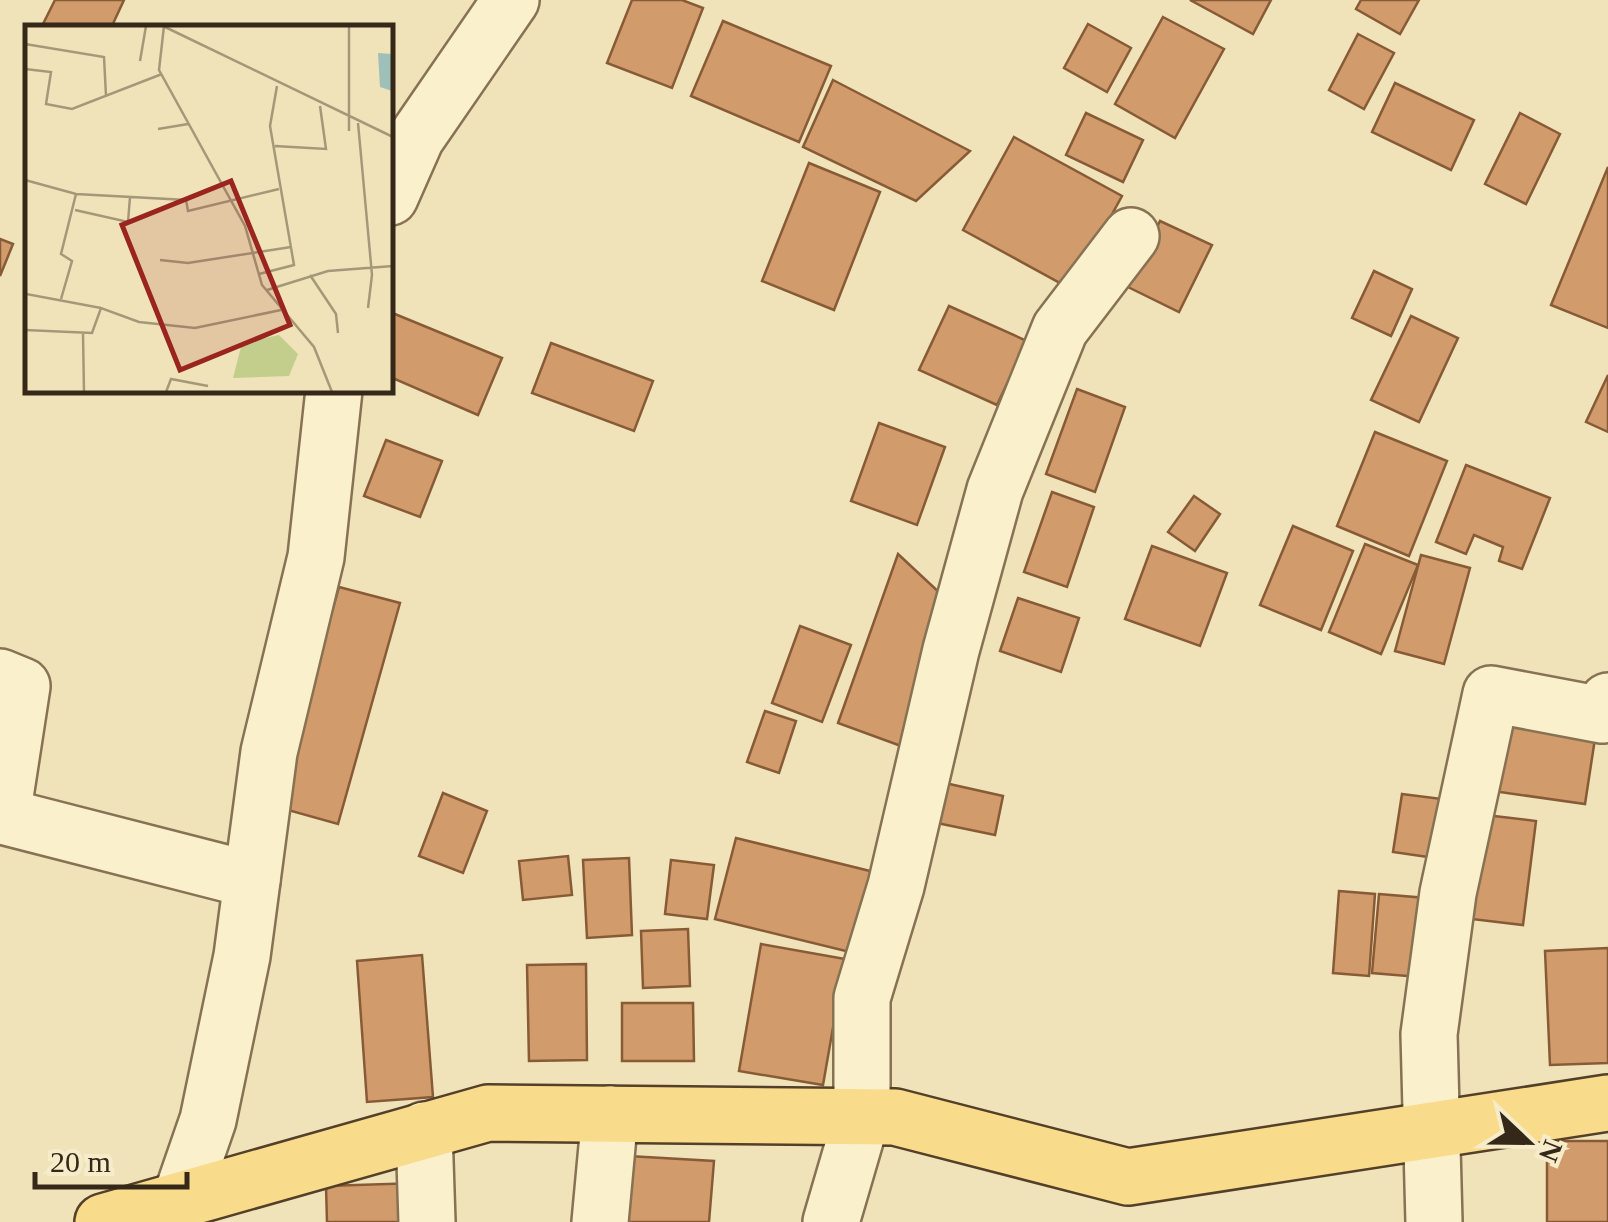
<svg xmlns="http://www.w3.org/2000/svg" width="1608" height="1222" viewBox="0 0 1608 1222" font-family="'Times New Roman',serif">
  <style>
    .building { fill: #d19b6c; stroke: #885b37; stroke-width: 2.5 }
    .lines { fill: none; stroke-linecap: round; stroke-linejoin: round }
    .minor-casing { stroke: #877253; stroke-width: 60 }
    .major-casing { stroke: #543f28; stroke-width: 60 }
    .minor { stroke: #fbf0cc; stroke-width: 55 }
    .major { stroke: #f8dc8c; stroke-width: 55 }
    .inset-road { fill: none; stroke: #a59879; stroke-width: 2.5 }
    .view { fill: #9a251f; fill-opacity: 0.15; stroke: #9a251f; stroke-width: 5 }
    .inset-edge { fill: none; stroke: #352819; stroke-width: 5 }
  </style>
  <rect width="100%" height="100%" fill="#f0e3b9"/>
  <g class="building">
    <path d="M55,0H124L111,28H41Z"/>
    <path d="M632,0H682L703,8L672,88L607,63Z"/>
    <path d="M1190,0H1271L1253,34Z"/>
    <path d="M1361,0H1419L1400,34L1356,9Z"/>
    <path d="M1163,17L1224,49L1175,138L1115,104Z"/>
    <path d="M723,21L831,66L799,142L691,96Z"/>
    <path d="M1088,24L1131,48L1107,92L1064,68Z"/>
    <path d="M1358,34L1394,53L1364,109L1329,90Z"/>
    <path d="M833,80L970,151L916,201L803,147Z"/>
    <path d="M1395,83L1474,120L1451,170L1372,132Z"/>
    <path d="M1086,113L1143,140L1123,182L1066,155Z"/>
    <path d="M1520,113L1560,134L1526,204L1485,184Z"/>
    <path d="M1014,137L1122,196L1071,289L963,230Z"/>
    <path d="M809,163L880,192L834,310L762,281Z"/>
    <path d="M1608,167V328L1551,305Z"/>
    <path d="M1160,221L1212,245L1179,312L1128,287Z"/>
    <path d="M0,239L13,244L0,276Z"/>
    <path d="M1374,271L1412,289L1391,336L1352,318Z"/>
    <path d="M949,306L1027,341L997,405L919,370Z"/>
    <path d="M390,312L502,358L478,415L390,377Z"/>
    <path d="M1411,316L1458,338L1419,422L1371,400Z"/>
    <path d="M551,343L653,381L634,431L532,393Z"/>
    <path d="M1608,375V432L1586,422Z"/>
    <path d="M1077,389L1125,407L1095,492L1046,474Z"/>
    <path d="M879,423L945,447L917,525L851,501Z"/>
    <path d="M1375,432L1447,461L1409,556L1337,526Z"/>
    <path d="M386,440L442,461L420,517L364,496Z"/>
    <path d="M1466,465L1550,498L1522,569L1499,561L1503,547L1474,535L1466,554L1436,542Z"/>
    <path d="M1052,492L1094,507L1067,587L1024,572Z"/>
    <path d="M1194,496L1220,514L1195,551L1168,532Z"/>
    <path d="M1293,526L1353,551L1321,630L1260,605Z"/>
    <path d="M1365,544L1418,565L1381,654L1329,632Z"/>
    <path d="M1152,546L1227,573L1200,646L1125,619Z"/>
    <path d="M898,554L943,596L912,750L838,723Z"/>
    <path d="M1421,555L1470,568L1444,664L1395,651Z"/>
    <path d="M339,587L400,603L338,824L277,807Z"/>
    <path d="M1018,598L1079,618L1061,672L1000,651Z"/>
    <path d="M800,626L851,645L822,722L772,703Z"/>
    <path d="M1491,705L1598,719L1585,804L1479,789Z"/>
    <path d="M765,711L796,721L779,773L747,762Z"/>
    <path d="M945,783L1003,796L995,835L937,823Z"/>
    <path d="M443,793L487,811L463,873L419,856Z"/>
    <path d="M1402,794L1450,800L1442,859L1393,852Z"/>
    <path d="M1477,814L1536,821L1523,925L1463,918Z"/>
    <path d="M736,838L878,873L858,954L715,919Z"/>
    <path d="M568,856L572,895L523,900L519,861Z"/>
    <path d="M629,858L632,935L587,938L583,860Z"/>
    <path d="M671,860L714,865L707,919L665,914Z"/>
    <path d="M1339,891L1375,894L1369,976L1333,973Z"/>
    <path d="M1379,894L1426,898L1419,977L1372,973Z"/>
    <path d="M688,929L690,986L643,988L641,931Z"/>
    <path d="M761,944L845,959L823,1085L739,1071Z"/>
    <path d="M1608,948V1063L1550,1065L1545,951Z"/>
    <path d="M422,955L433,1097L367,1102L357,961Z"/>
    <path d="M586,964L587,1060L529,1061L527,965Z"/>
    <path d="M622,1003H693L694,1061H622Z"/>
    <rect x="1547" y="1141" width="61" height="81"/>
    <path d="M611,1155L714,1161L709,1222H606Z"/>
    <path d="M418,1183L419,1222H327L326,1186Z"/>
  </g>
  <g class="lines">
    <g class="minor-casing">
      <g id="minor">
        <path d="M390,197L416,138L511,0"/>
        <path d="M0,677L22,686L2,816L252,880"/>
        <path d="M424,1130L427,1222"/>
        <path d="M181,1198L208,1120L242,956L269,752L316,557L334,390"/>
        <path d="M600,1222L610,1114"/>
        <path d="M831,1222L862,1116V998L896,886L951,650L995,490L1060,329L1131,236"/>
        <path d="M1434,1222L1429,1034L1448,893L1491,694L1602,715L1608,701"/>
      </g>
    </g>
    <g class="major-casing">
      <path id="major" d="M103,1222L488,1113L895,1117L1128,1177L1608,1103"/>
    </g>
    <use href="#minor" class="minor"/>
    <use href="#major" class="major"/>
  </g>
  <g transform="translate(25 25)">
    <rect width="368" height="368" fill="#f0e3b9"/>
    <path d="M254,310L273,329L264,351L208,353L217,318Z" fill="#c3ce8d"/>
    <path d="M353,28L367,29V66L355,62Z" fill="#9ec0b8"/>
    <path class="inset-road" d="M139,1L134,45L220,201L237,260L289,322L307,367M324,1V106M140,2L368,112M0,19L79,32L81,71M115,36L121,1M0,44L26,47L21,79L47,84L137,49M333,98L347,250L343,283M133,104L163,99M250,121L301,124L295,81M0,155L51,169L161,175L163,186L254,164M50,185L103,197L105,172M135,235L163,238L266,222M234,249L269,240L245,101L252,61M285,250L311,289L313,308M0,260L1,269L76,283M242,265L303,246L368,241M36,274L47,236L36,229L51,169M0,305L67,308L76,283L114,297L170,303L256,285M58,309L59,367M141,367L146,354L183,361"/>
    <path class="view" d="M206,156L265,300L155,345L97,200Z"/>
    <rect width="368" height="368" class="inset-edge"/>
  </g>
  <g transform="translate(1528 1142) rotate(112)" stroke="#f7ecc9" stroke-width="8" paint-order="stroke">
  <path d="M0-8L18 38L0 25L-18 38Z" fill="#352819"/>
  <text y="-15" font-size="28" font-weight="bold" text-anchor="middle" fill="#352819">N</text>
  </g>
  <path d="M35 1172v15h152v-15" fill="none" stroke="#352819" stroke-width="5"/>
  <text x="50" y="1172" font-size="30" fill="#352819" stroke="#f7ecc9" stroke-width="8" paint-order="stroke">20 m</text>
</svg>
